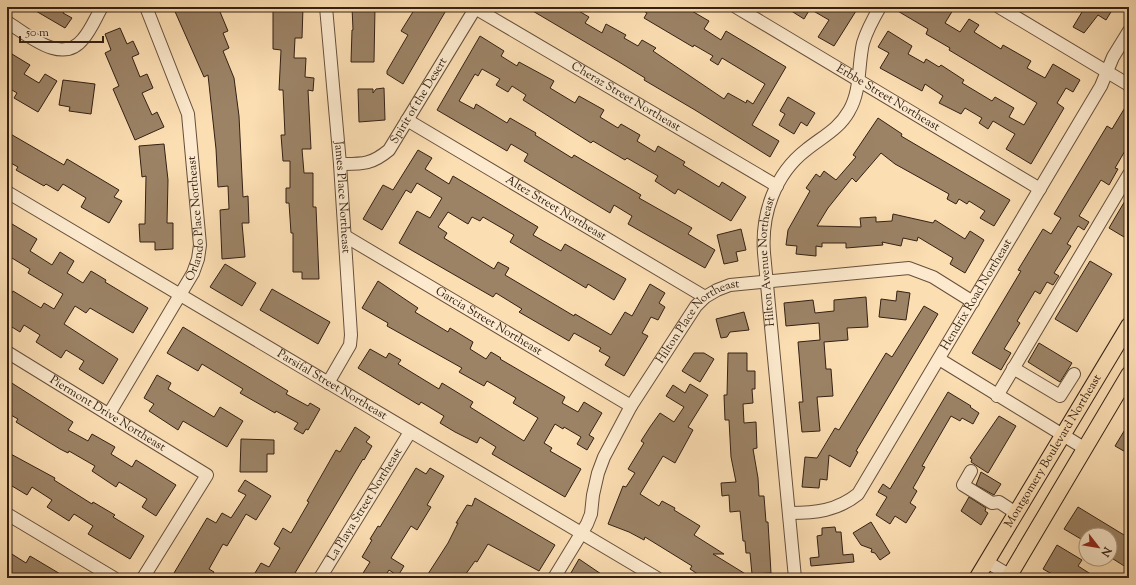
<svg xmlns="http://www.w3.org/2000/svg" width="1136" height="585" viewBox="0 0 1136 585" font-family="'Sorts Mill Goudy',serif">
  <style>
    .building { fill: #9c8366; stroke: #342113 }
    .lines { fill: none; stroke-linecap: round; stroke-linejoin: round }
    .minor-casing { stroke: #66503b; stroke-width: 14 }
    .major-casing { stroke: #342113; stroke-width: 17 }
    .minor { stroke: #fdeace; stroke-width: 12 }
    .major { stroke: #fcdeb3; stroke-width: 15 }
    .labels { text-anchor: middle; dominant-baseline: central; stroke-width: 4; stroke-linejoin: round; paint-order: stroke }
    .street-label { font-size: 12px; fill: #342113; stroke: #fdeace }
  </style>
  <rect width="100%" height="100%" fill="#fcdeb3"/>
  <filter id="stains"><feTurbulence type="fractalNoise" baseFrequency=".005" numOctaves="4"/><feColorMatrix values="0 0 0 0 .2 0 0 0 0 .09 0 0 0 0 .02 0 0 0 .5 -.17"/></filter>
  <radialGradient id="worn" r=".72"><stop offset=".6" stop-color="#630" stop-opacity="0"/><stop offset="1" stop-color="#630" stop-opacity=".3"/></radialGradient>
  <g class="building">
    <path d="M29,7H66L63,13L72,18L65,28Z"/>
    <path d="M173,7H218L228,31L223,33L229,48L223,51L234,78L239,116L243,197L248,196L249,223H242L245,257L222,259L220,210L229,209L228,186L218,187L216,149L208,75L204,77Z"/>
    <path d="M273,7H303L302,38H295L294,58H306L305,77L314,78L313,91L308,90L311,149H302L304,173H313V207H316L319,279H302V272H293V233H291L289,203H286V188H290V161H283L281,135H285L283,90H279L281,50L273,49Z"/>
    <path d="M352,7H375L374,62H351L352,30H353Z"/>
    <path d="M416,7H448L403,84L387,74V71L408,35L401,31Z"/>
    <path d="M526,7H572L589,17L585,23L602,33L606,24L626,35L624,38L638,46L642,40L656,48L653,51L724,99L728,93L746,103L747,100L753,104L765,84L722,58L718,65L710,60L713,56L694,45L693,47L644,18L647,13L637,7H685L709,21L704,29L721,40L726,31L786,67L752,125L779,141L770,157L695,110L644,80L645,78L619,62Z"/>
    <path d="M785,7H849L856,11L834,46L818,37L829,20L810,9L804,19Z"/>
    <path d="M891,7H948L953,10L945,23L960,32L969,19L979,25L974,32L1001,49L1003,45L1031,61L1027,68L1045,78L1053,64L1080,80L1073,92L1066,88L1057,103L1064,108L1031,164L1006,149L1015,134L993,121L988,129L979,123L982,118L965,108L961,114L939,103L943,96L925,84L922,91L880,68L889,53L878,47L888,31L912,46L908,54L924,63L926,59L939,67L941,65L964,80L962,83L992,101L995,97L1014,108L1009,117L1024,125L1037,103L949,50L950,48L926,34L928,29Z"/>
    <path d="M1085,7H1114L1106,20L1098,15L1084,33L1073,27Z"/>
    <path d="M120,28L127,44L133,41L139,54L132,57L140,77L147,74L153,88L142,93L152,115L157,112L164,127L135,140L113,89L119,86L105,53L111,50L105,34Z"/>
    <path d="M480,36L504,51L501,56L517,66L519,62L554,81L550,88L575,103L579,96L604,110L600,117L618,128L621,124L640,135L637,141L655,152L658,146L685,162L683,165L719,187L722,182L746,197L731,221L678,189L675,194L655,181L658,176L627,158L625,160L593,141L591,143L523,100L526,95L512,86L508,92L496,85L500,79L482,69L478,76L475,74L459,101L474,109L476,104L507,123L510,118L536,133L535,135L572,158L574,155L641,195L639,198L692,228L688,234L715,250L705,268L628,224L632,216L614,205L610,213L524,161L528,154L511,144L507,151L437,110Z"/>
    <path d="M7,51L30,65L24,74L39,83L45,74L57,81L38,112L14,98L17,93L7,87Z"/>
    <path d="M63,80L95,84L91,114L69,111L70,107L59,105Z"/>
    <path d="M384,88L385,120L359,122L358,89H373V93L376,89Z"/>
    <path d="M788,97L815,113L807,126L801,122L794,134L779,125L785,114L780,111Z"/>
    <path d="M1129,101V144L1115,168L1118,169L1109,185L1101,180L1079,216L1089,222L1084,230L1078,226L1067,244L1071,246L1054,273L1059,276L1053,285L1047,282L1040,294L1035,291L1017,321L1020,323L1004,349L1011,353L1001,370L972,353L1021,271L1018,270L1043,229L1051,234L1061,218L1054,214L1107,126L1112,129Z"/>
    <path d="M878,118L902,134L901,136L1010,200L994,226L980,218L985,211L969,201L967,204L959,199L956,204L947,199L949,194L895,164L881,153L856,182L852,178L828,208L817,226L861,227L860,218L876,217V222L892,221L893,214L933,223L935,220L965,239L970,231L984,240L965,273L950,264L953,258L918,237L917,241L903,238L901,246L882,242L883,245L846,248V243H822V247L816,246V256L796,254L797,246L786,245L788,230L810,191L806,188L816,174L820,177L824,171L836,180L856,157L853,155Z"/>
    <path d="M7,132L64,165L67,159L119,190L114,197L122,201L109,223L81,207L86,198L63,184L58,191L46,184L44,186L16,170L18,167L7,161Z"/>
    <path d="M164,144L168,180L167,223H173V249L155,250V242H140L139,224H145L146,176L142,177L139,146Z"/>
    <path d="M418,150L432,158L425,169L449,184L453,176L538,227L533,235L561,251L565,244L626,279L614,300L588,284L586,288L510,242L514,235L483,217L480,221L472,217L468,224L448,212L438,227L447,233L444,238L494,269L498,262L509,268L505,275L574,316L575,314L611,335L625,312L632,316L650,284L665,293L659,303L665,307L658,320L651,317L642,333L648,336L624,376L605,365L610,357L599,351L601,348L574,333L569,341L519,312L522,309L496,293L493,297L399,243L417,211L430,218L442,198L417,183L411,193L406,190L382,230L363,219L383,185L393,190Z"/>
    <path d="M1129,194V240L1109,228Z"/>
    <path d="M7,221L37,239L30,251L52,265L60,252L74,261L67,273L83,283L91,271L106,280L105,282L148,308L133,333L90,308L86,313L75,306L64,324L118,359L103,384L79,369L84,361L66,350L61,358L36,342L40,335L24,325L20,332L7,324V302L13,291L41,308L44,303L54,309L63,294L28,273L30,269L7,255Z"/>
    <path d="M741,229L746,250L736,252L738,261L724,264L717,235Z"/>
    <path d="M1090,261L1112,274L1077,332L1055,319Z"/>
    <path d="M225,264L256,283L242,306L210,287Z"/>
    <path d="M378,281L418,308L415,312L448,332L450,328L473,342L470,349L486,359L491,352L501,358L500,359L565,397L562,403L578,412L584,402L602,413L589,435L594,438L587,450L577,444L581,437L564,427L563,429L555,424L544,443L552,448L550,451L581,469L565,497L492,454L496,447L480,437L477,443L455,432L440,423L444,416L421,402L419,405L358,368L370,349L386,358L389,353L401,360L398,364L439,389L442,383L473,402L470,407L524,441L538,418L513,403L516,398L487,381L484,386L459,372L462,368L387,326L388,323L362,308Z"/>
    <path d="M272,289L330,322L318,344L260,310Z"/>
    <path d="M897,291L910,293L906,320L879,317L881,299L896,301Z"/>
    <path d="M866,297L868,327L847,328L848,340L824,342L826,369H831L833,396L817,397L820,431L802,432L799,402H803L798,342L820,340L819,323L786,326L784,303L813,300L815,313L834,311V300Z"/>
    <path d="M924,306L938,314L856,451L858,452L850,467L829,455L827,480L820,479L819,488L802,487L805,457L817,458L835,428L839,430L886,353L892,357Z"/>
    <path d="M744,312L749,330L730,332L727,337L721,338L716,319Z"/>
    <path d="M183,327L288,391L286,394L308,406L310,403L320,409L308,430L306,429L303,434L294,429L298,423L276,411L275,413L240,393L243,389L202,364L198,371L167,353Z"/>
    <path d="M1039,343L1072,363L1060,382L1028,362Z"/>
    <path d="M694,353H704L714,359L700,382L682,371Z"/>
    <path d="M728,353H747V371H755V389H752L753,403L743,404L744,423L756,422L757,448L753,449L758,478L759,496H764L766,522H768L771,573L752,574L750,553H746L745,541H743L740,511L730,512L729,495L722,496L721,483L736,482L731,457L729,420H725L724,395H727Z"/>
    <path d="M157,375L171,383L168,389L214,417L220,407L243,421L227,447L183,421L178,430L149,411L154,404L144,398Z"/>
    <path d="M7,380L73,422L68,430L88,441L92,434L115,447L111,454L132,467L136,460L176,485L156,516L142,507L147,499L119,482L116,487L92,471L95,466L69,451L68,453L60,449L16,422L18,419L7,413Z"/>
    <path d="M690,384L708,395L688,427L693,430L675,463L663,456L640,494L659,506L662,501L675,508L674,510L700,526L694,535L724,554H713L752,578H704L690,569L692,566L645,537L644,540L629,532L608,524L623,486L626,487L635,473L628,469L644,443L641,441L650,427L660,413L674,422L684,407L666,396L673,385L685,393Z"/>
    <path d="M948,392L971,406L970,407L979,413L973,424L962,418L960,421L951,416L922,466L925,467L913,488L917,491L910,503L916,507L906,523L895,516L890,524L876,515L887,497L878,492L883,484L890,489Z"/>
    <path d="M999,416L1016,426L988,473L971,462L972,459L970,458Z"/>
    <path d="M1129,423V454L1115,446Z"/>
    <path d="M355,427L370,437L366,442L372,446L364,460L363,459L292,578H252L261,563L269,567L280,548L274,544L283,528L291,533L309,502L307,501L336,450L340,452Z"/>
    <path d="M241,439L274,440V454H267V472H240Z"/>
    <path d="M7,452L55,478L54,480L92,504L93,502L115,515L113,517L144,536L130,559L88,534L93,526L74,514L69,521L47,507L52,500L32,487L27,495L7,483Z"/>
    <path d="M416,468L426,474L430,468L444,476L427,505L431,507L417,530L411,526L391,558L404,566L398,576L389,570L384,578H360L370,562L362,557L372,540L370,539L378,526L380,527Z"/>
    <path d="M981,472L1001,484L994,495L976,485Z"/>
    <path d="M245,480L271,496L256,520L246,514L227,546L223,544L209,569L214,572L211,578H171L207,518L216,523L222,513L231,518L246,495L238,491Z"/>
    <path d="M969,497L986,508L985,511L988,513L981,525L961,511Z"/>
    <path d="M475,498L555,545L539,571L488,544L477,562L475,561L463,578H433L428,574L448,543L458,523H456L467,505L472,506Z"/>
    <path d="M1078,507L1129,538V569L1110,557V535H1086V542L1064,529Z"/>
    <path d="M871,522L890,553L880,560L875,553L871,552L872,549L861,545L853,533Z"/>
    <path d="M835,527L836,532H841L843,555L853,554L854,562L811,566L810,558L819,557L817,536L822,535V528Z"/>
    <path d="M1057,545L1082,560L1078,566L1097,578H1059L1043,569Z"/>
    <path d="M7,551L26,563L30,556L67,578H10L7,576Z"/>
    <path d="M579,559L607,578H568Z"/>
  </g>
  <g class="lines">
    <g class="minor-casing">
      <g id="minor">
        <path id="s1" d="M326,7L340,164L351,335L350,345L328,383"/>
        <path id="s2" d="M736,7L1040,189"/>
        <path d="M999,7L1129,85"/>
        <path id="s3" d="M475,8L777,186"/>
        <path d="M7,22C27,34 62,66 83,39C91,30 96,17 102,7"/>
        <path id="s4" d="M407,120L705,297"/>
        <path id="s5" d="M340,164C362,164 371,165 389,150L476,7"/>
        <path id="s6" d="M7,192L657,578"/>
        <path id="s7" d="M345,236L631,406"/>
        <path id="s8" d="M7,352L207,475L143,578"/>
        <path d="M939,359L1084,448"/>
        <path d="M1013,368L1060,396L1074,374"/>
        <path d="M997,396L1129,174"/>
        <path id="s9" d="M109,414L193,273L198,259L200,245L188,114L146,7"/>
        <path d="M971,471L963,485L992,503L999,502L1016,513"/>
        <path id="s10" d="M790,513C815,513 837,511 858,494L1101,86L1113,57L1129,31"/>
        <path d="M7,514L114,578"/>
        <path d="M987,562L1014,578"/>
        <path id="s11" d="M320,578L410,432"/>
        <path id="s12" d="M554,578L587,524L591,514L593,495L598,473L604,457L631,406L696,306L705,297L717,290L730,285L909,268L933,277L973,302"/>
        <path id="s13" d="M795,578L764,253C761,214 775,174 806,150C822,137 839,129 849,111C861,91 858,65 863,43C867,30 873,19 880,7"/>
      </g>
    </g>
    <g class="major-casing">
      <g id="major">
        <path id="s14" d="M977,578L1129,325"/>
        <path d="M1008,578L1129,374"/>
      </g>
    </g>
    <use href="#minor" class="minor"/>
    <use href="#major" class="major"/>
  </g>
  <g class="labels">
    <g class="street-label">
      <text stroke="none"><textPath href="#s3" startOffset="175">Cheraz Street Northeast</textPath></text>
      <text stroke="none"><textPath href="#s2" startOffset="177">Erbbe Street Northeast</textPath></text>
      <text stroke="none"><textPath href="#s5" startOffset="110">Spirit of the Desert</textPath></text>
      <text stroke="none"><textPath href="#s1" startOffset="191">James Place Northeast</textPath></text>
      <text stroke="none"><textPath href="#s4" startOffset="173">Altez Street Northeast</textPath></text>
      <text stroke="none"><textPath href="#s9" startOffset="219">Orlando Place Northeast</textPath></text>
      <text stroke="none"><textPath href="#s13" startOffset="318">Hilton Avenue Northeast</textPath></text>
      <text stroke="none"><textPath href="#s10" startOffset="304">Hendrix Road Northeast</textPath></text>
      <text stroke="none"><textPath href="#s7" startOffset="167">Garcia Street Northeast</textPath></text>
      <text stroke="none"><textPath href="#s12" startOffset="301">Hilton Place Northeast</textPath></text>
      <text stroke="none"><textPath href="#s6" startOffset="378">Parsifal Street Northeast</textPath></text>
      <text stroke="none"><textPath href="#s8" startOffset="118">Piermont Drive Northeast</textPath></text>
      <text stroke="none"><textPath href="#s14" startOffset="148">Montgomery Boulevard Northeast</textPath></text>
      <text stroke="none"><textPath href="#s11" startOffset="86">La Playa Street Northeast</textPath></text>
    </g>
  </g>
  <rect width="1136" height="585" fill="none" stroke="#fcdeb3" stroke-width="24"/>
  <rect x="8" y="8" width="1120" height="569" fill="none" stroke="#342113" stroke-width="2"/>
  <rect x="12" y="12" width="1112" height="561" fill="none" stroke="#342113"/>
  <g transform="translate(1098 547) rotate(121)"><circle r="19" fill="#fdeace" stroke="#ad9a83"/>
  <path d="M0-3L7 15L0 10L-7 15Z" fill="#8f2418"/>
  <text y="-6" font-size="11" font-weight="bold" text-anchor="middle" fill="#342113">N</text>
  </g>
  <path d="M20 36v6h83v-6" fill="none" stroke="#342113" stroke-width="2"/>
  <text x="26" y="36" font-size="12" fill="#342113" stroke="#fdeace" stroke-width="3" paint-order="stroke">50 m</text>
  <rect width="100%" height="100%" filter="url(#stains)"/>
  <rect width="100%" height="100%" fill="url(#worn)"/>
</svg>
